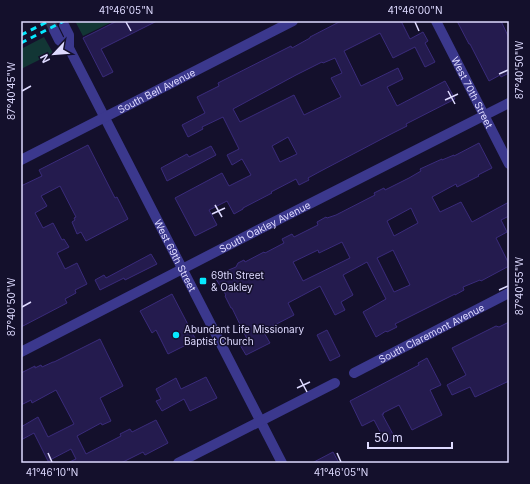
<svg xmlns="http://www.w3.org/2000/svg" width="530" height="484" viewBox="0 0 530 484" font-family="Inter,sans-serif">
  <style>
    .green { fill: #123635 }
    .building { fill: #241b4e; stroke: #3a2b7b; fill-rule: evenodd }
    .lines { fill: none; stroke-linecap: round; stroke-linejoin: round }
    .minor-tunnel { stroke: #322e4c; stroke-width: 10; stroke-dasharray: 10 5; stroke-linecap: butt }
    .minor { stroke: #3b388d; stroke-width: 10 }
    .rail { stroke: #06e8ff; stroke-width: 3; stroke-dasharray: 6 5; stroke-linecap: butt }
    .ticks { fill: none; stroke: #dedaff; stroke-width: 1.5 }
    .poi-dot { fill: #06e8ff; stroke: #14102c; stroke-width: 1.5 }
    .labels { text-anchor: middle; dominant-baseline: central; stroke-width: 3; stroke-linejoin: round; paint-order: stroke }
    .street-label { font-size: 10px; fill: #dedaff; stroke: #14102c }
    .poi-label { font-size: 10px; fill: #dedaff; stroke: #14102c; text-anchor: start }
    .neatline { fill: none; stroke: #dedaff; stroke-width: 1.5 }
    .ticks-label { font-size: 10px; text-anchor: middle; fill: #dedaff }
  </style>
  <rect width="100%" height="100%" fill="#14102c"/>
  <g class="green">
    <path d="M75,21H114L83,36Z"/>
    <path d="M44,37L53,53L21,69V49Z"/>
  </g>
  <g class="building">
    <path d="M117,21H157L101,49L113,72L103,77L83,38Z"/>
    <path d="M341,21H401L410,39L423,32L428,41L425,43L435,62L425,67L415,47L393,58L380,33L344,51L361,86L398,68L403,79L387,87L397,106L445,81L455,99L406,124L407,126L393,133L319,172L308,178L309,180L299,185L296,179L271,192L272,193L243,208V209L234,214L227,201L209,210L217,225L195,236L175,198L222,173L229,186L251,175L242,159L232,165L227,155L239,149L223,117L202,127L203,129L188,137L182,125L205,113L197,97L219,86L218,83L291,46L292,48L310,38V37ZM335,58L342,73L331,78L341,97L304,115L294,95L240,122L233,109L296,75L322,62L323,63ZM288,137L297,154L280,162L272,146Z"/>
    <path d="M457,21H501L509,38V73L501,77L500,75L489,81L470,44H469Z"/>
    <path d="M479,143L492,168L478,175L479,176L457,187L456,184L432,197L440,212L461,202L472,222L509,202V216L501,220L507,232L496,238L509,264V266L481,281L480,280L463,287L464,290L455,295V294L395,324L397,327L387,332L386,331L376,337L363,312L386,299L367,262L343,275L353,295L341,302L345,310L335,315L320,286L288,303L294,315L263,331L270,343L246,355L240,345L248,341L232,308H231L225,296L226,295L214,276L236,267L238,263L244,260L245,262L264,252L265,253L284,243L282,239L292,234L294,237L318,225L317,222L326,217L327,218L336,215L375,195L374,193L384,188L385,190L409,178L421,171L420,169L442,159V160L454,155V156ZM411,208L418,223L394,236L387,221ZM342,242L350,258L303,281L293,262L318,250L319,253ZM393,250L410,285L394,292L377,258Z"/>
    <path d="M88,145L115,198L117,197L128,219L86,241L81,232L77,234L72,222L75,220L74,218L76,217L60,186L41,196L47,206L35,213L43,228L53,223L62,240L64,239L69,247L57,253L65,269L77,263L87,284L75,290L76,293L65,299L67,303L21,327V186L42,176L39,170Z"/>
    <path d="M211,146L216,155L167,181L161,168L187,154L189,157Z"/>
    <path d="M151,254L157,264L125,280L124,278L100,290L95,280L104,275L106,278Z"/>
    <path d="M172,294L196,340L168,354L156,330L152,333L140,311Z"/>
    <path d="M509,322V381L475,397L470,387L452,395L447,385L466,375L452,348L496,326L499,327Z"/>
    <path d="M327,330L340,356L330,361L317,335Z"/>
    <path d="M100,339L123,386L100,398L111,421L102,425L101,423L77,436L86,454L121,436L120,434L130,429L132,432L156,420L168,443L145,455L143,452L121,463H67L76,459L71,449L48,461L34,433L21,440V427L38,417L48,437L74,424L56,390L32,403L31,400L21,405V373L35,366V368L41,365L42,367L53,362H54Z"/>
    <path d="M427,358L441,385L430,390L442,415L412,430L399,405L383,413L384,414H382L395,438L386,443L374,420L362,426L350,401L419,365L418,363Z"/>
    <path d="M206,377L217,398L190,411L184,399L162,411L156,401L161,399L156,389L176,378L181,389Z"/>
    <path d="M333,452L339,463H312Z"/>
  </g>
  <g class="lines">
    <path class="minor-tunnel" d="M50,21L54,30"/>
    <g class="minor">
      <path id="s1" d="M436,21L509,164"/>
      <path d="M64,25L69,35V48"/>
      <path id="s2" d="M54,30L59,40L69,48L282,463"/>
      <path id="s3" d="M21,160L293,21"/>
      <path id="s4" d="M21,352L258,230L509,103"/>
      <path id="s5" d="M354,373L509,293"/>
      <path d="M178,463L335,383"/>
    </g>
    <g class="rail">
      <path d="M21,35L49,21"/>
      <path d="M21,43L64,21"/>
    </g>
  </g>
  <path class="ticks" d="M126,22L131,31M415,22L419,31M499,74L508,70M22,91L31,86M448,91L455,104M445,100L458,94M215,205L222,217M212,214L225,208M499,290L508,286M22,307L31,302M300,379L307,392M297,388L310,382M48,453L52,462M337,453L341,462"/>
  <g class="poi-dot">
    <rect x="199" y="277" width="8" height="8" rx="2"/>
    <circle cx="176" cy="335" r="4"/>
  </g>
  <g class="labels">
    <g class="street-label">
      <text stroke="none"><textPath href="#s3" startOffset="152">South Bell Avenue</textPath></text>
      <text stroke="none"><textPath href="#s1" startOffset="80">West 70th Street</textPath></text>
      <text stroke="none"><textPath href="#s4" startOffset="274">South Oakley Avenue</textPath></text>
      <text stroke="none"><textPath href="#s2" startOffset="257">West 69th Street</textPath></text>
      <text stroke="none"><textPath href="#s5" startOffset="87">South Claremont Avenue</textPath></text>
    </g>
    <g class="poi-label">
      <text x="211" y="275">69th Street<tspan x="211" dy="12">&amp; Oakley</tspan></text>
      <text x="184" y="329">Abundant Life Missionary<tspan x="184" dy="12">Baptist Church</tspan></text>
    </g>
  </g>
  <rect width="530" height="484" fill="none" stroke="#14102c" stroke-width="44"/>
  <g transform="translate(54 54) rotate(244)" stroke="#14102c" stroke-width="3" paint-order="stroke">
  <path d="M0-3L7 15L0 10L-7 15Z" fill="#dedaff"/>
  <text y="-6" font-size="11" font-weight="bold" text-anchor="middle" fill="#dedaff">N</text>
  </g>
  <path d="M368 442v6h84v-6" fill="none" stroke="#dedaff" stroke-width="2"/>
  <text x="374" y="442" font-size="12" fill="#dedaff" stroke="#14102c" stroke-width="3" paint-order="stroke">50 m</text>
  <rect x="22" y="22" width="486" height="440" class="neatline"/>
  <g class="ticks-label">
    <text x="126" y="14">41°46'05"N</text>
    <text x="415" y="14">41°46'00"N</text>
    <text transform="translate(519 70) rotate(-90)" y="4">87°40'50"W</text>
    <text transform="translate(11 91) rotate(-90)" y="4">87°40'45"W</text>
    <text transform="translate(519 286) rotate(-90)" y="4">87°40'55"W</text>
    <text transform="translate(11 307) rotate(-90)" y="4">87°40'50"W</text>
    <text x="52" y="476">41°46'10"N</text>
    <text x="341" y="476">41°46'05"N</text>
  </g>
</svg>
